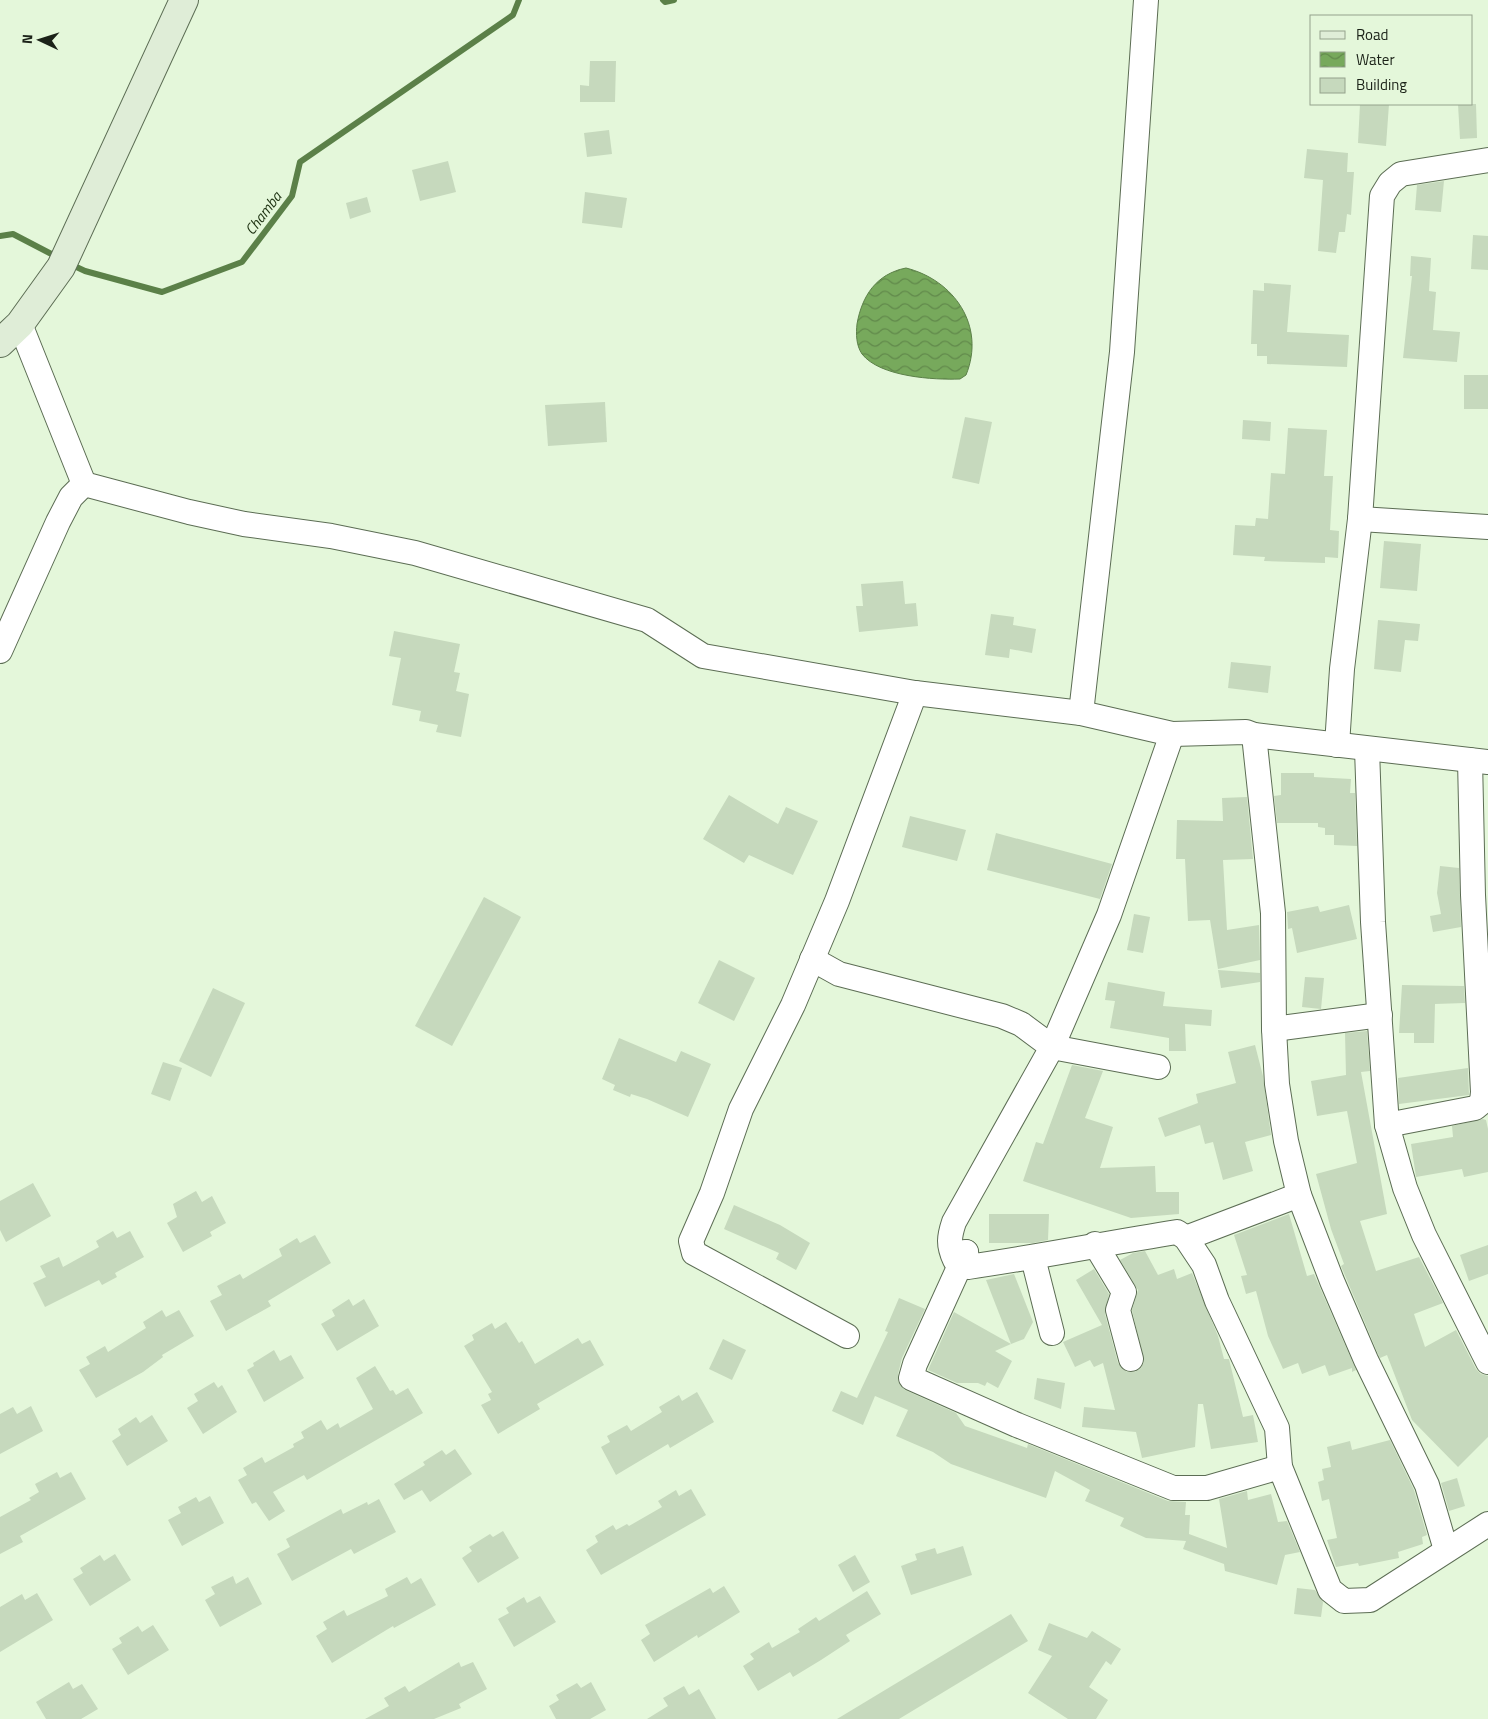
<svg xmlns="http://www.w3.org/2000/svg" width="1488" height="1719" viewBox="0 0 1488 1719" font-family="'Titillium Web',sans-serif">
  <style>
    .water { fill: url(#water-waves); stroke: #5b8048 }
    .lines { fill: none; stroke-linecap: round; stroke-linejoin: round }
    .stream { stroke: #5b8048; stroke-width: 6 }
    .building { fill: #c6d9bd }
    .minor-casing { stroke: #5c6d54; stroke-width: 26 }
    .secondary-casing { stroke: #5c6d54; stroke-width: 30 }
    .minor { stroke: #fff; stroke-width: 24 }
    .secondary { stroke: #dfedd7; stroke-width: 28 }
    .labels { text-anchor: middle; dominant-baseline: central; stroke-width: 4; stroke-linejoin: round; paint-order: stroke }
    .water-label { font-size: 15px; font-style: italic; fill: #1c3010; stroke: #e4f7da }
  </style>
  <defs>
    <pattern id="water-waves" width="16" height="10" patternUnits="userSpaceOnUse" patternTransform="scale(1.25)"><rect width="16" height="10" fill="#77a95c"/><path d="M0 5q4-4 8 0t8 0" fill="none" stroke="#61894b"/></pattern>
  </defs>
  <rect width="100%" height="100%" fill="#e4f7da"/>
  <path class="water" d="M906,268C954,280 986,326 966,375L960,379C934,380 880,377 862,354C856,345 856,334 857,324C862,296 876,274 906,268Z"/>
  <g class="lines">
    <g class="stream">
      <path d="M663,0L665,2L674,0"/>
      <path d="M0,236L13,234L59,258"/>
      <path d="M70,264L85,271L162,292L242,262L292,196L300,162L513,15L519,0"/>
    </g>
  </g>
  <g class="building">
    <path d="M590,61H616L615,102H580V85L589,86Z"/>
    <path d="M1360,104H1389L1386,146L1358,143Z"/>
    <path d="M1458,104H1476L1477,138L1460,139Z"/>
    <path d="M609,130L612,154L587,157L584,133Z"/>
    <path d="M1307,149L1348,153L1347,172H1354L1351,215L1347,214L1345,232H1339L1336,253L1318,251L1323,180L1304,178Z"/>
    <path d="M448,161L456,192L420,201L412,170Z"/>
    <path d="M1444,181L1441,212L1415,210L1417,185Z"/>
    <path d="M585,192L627,198L622,228L582,223Z"/>
    <path d="M367,197L371,212L350,219L346,203Z"/>
    <path d="M1473,235L1488,236V270L1471,269Z"/>
    <path d="M1411,256L1431,258L1429,291L1436,292L1433,330L1460,332L1457,362L1403,358L1412,276H1410Z"/>
    <path d="M1264,283L1291,285L1287,332L1349,335L1347,367L1267,364V356H1257V344H1251L1253,290L1264,291Z"/>
    <rect x="1464" y="375" width="24" height="34"/>
    <path d="M605,402L607,442L548,446L545,405Z"/>
    <path d="M965,417L992,422L979,484L952,478Z"/>
    <path d="M1243,420L1271,422L1270,441L1242,439Z"/>
    <path d="M1288,428L1327,430L1324,476H1333L1330,530L1339,531L1338,558L1325,557V563L1264,561L1265,557L1233,555L1235,525L1255,526L1256,518L1268,519L1271,473L1285,474Z"/>
    <path d="M1384,541L1421,544L1417,591L1380,588Z"/>
    <path d="M903,581L905,604L916,603L918,626L859,632L856,606H863L861,584Z"/>
    <path d="M991,614L1014,617L1013,625L1036,629L1032,653L1010,649L1009,658L985,655Z"/>
    <path d="M1378,620L1420,624L1418,641L1405,640L1401,672L1374,669Z"/>
    <path d="M394,631L460,644L454,672L460,673L456,691L469,694L461,737L436,732L438,725L419,721L421,711L392,705L401,658L389,656Z"/>
    <path d="M1231,662L1271,666L1268,693L1228,688Z"/>
    <path d="M1281,773H1314V777L1351,779L1350,793H1355L1357,846L1334,845V835H1325V828L1318,827V823H1277L1274,796L1281,795Z"/>
    <path d="M729,795L778,824L786,807L818,821L793,875L749,855L744,863L703,839Z"/>
    <path d="M1247,797L1253,859L1223,860L1227,930L1259,925L1260,960L1218,969L1210,920L1188,921L1185,859H1176L1177,820L1223,821L1222,798Z"/>
    <path d="M910,816L966,830L957,861L902,847Z"/>
    <path d="M996,833L1112,864L1100,899L987,870Z"/>
    <path d="M1440,866L1459,868L1461,927L1433,932L1430,916L1441,914L1437,893Z"/>
    <path d="M484,897L521,917L452,1046L415,1026Z"/>
    <path d="M1349,905L1357,939L1297,953L1292,928L1288,929L1287,912L1318,906L1320,912Z"/>
    <path d="M1134,914L1150,917L1143,953L1127,950Z"/>
    <path d="M719,960L755,978L734,1021L698,1003Z"/>
    <path d="M1218,970L1260,973V982L1221,988Z"/>
    <path d="M1305,977L1324,978L1321,1009L1302,1007Z"/>
    <path d="M1108,982L1165,992L1163,1006L1212,1010L1211,1026L1185,1024L1186,1051H1169V1038L1110,1028L1115,1001L1105,1000Z"/>
    <path d="M1402,985L1464,986L1465,1003L1435,1004L1434,1043H1414V1033H1399Z"/>
    <path d="M213,988L245,1003L211,1077L179,1061Z"/>
    <path d="M1367,1031L1370,1071L1361,1072L1387,1214L1360,1221L1376,1271L1419,1257L1443,1303L1414,1314L1425,1347L1456,1330L1476,1369L1481,1374L1488,1376V1437L1458,1467L1412,1420L1387,1355L1380,1358L1378,1354L1341,1266L1344,1264L1331,1229L1316,1174L1357,1163L1347,1111L1317,1116L1311,1081L1346,1075L1345,1033Z"/>
    <path d="M619,1038L676,1062L681,1051L711,1064L688,1117L647,1099L631,1094L630,1097L613,1090L615,1085L602,1079Z"/>
    <path d="M1255,1045L1263,1076L1271,1135L1245,1142L1253,1171L1223,1180L1213,1142L1205,1144L1200,1125L1165,1137L1158,1118L1198,1103L1196,1094L1236,1083L1228,1052Z"/>
    <path d="M163,1062L182,1068L170,1101L151,1094Z"/>
    <path d="M1072,1065L1103,1071L1085,1118L1113,1127L1100,1168L1155,1166L1156,1192H1179V1214L1131,1218L1023,1181L1036,1142L1043,1144Z"/>
    <path d="M1468,1068L1469,1095L1399,1104L1398,1078Z"/>
    <path d="M1483,1119L1486,1120L1488,1129V1172L1464,1177L1462,1169L1416,1177L1411,1144L1453,1137L1452,1126Z"/>
    <path d="M33,1183L51,1216L6,1242L0,1230V1201Z"/>
    <path d="M196,1191L202,1202L212,1196L226,1223L210,1232L212,1236L183,1252L167,1223L177,1217L173,1204Z"/>
    <path d="M734,1205L780,1225L810,1243L796,1270L776,1259L779,1253L724,1229Z"/>
    <path d="M989,1214H1049L1048,1240L1033,1243H989Z"/>
    <path d="M1289,1214L1307,1276L1314,1274L1356,1370L1352,1372V1368L1329,1376L1325,1365L1302,1374L1298,1363L1283,1369L1268,1336L1256,1291L1246,1294L1241,1276L1247,1275L1234,1235Z"/>
    <path d="M113,1231L117,1238L130,1231L144,1257L115,1273L117,1277L102,1285L99,1280L45,1307L33,1283L46,1277L40,1266L59,1257L63,1267L99,1247L96,1241Z"/>
    <path d="M315,1235L331,1263L268,1301L271,1306L226,1331L210,1301L222,1295L217,1286L240,1274L243,1279L282,1256L279,1249L297,1238L300,1243Z"/>
    <path d="M1488,1245V1274L1469,1281L1460,1255Z"/>
    <path d="M1145,1251L1158,1275L1174,1269L1177,1279L1192,1273L1218,1336L1224,1359H1229L1243,1417L1253,1415L1258,1442L1211,1449L1203,1404H1198L1195,1447L1142,1458L1136,1432L1082,1427L1084,1407L1115,1410L1103,1363L1094,1367L1090,1360L1075,1367L1063,1342L1102,1325L1076,1280L1094,1269L1109,1294L1105,1314L1118,1363L1127,1372H1135L1141,1368L1144,1362L1132,1310L1138,1290L1120,1260L1133,1253Z"/>
    <path d="M1014,1274L1033,1322L1024,1339L1011,1344L986,1280Z"/>
    <path d="M899,1298L925,1309L902,1358L898,1374V1381L905,1390L956,1413L965,1426L1027,1448L1028,1444L1168,1501L1186,1502L1185,1515H1190L1189,1534L1227,1548L1219,1499L1247,1491L1248,1500L1271,1494L1278,1522L1287,1521L1300,1552L1285,1555L1277,1585L1225,1571L1224,1564L1183,1549L1186,1541L1146,1538L1120,1526L1124,1518L1085,1501L1090,1490L1055,1471L1046,1498L951,1464L933,1452L896,1436L908,1410L875,1396L863,1425L832,1411L841,1391L857,1398L888,1332L885,1331Z"/>
    <path d="M349,1299L353,1306L364,1299L379,1326L337,1351L321,1324L335,1316L332,1310Z"/>
    <path d="M162,1310L166,1317L179,1310L194,1336L162,1355L163,1357L143,1372L96,1398L79,1370L90,1364L86,1357L105,1346L108,1352L146,1328L143,1322Z"/>
    <path d="M954,1312L1011,1344L995,1351L1012,1361L998,1388L987,1382L985,1386L978,1383H957L928,1370Z"/>
    <path d="M506,1322L519,1343L522,1341L535,1364L578,1338L582,1344L590,1340L604,1365L537,1404L540,1409L498,1434L481,1405L491,1400L488,1394L492,1392L464,1346L474,1340L472,1335L492,1323L495,1329Z"/>
    <path d="M723,1339L746,1350L732,1380L709,1369Z"/>
    <path d="M274,1350L280,1361L291,1355L304,1378L264,1402L247,1370L254,1366L253,1363Z"/>
    <path d="M375,1366L390,1391L393,1390L396,1395L408,1388L423,1413L307,1480L304,1475L273,1492L285,1511L269,1521L256,1502L252,1504L238,1480L247,1475L243,1468L262,1457L265,1463L294,1447L293,1444L304,1438L301,1432L321,1420L327,1430L338,1423L340,1428L373,1409L356,1378Z"/>
    <path d="M1037,1378L1065,1383L1061,1409L1034,1399Z"/>
    <path d="M214,1382L218,1388L222,1385L237,1412L203,1434L187,1408L198,1401L194,1394Z"/>
    <path d="M697,1392L714,1422L670,1448L668,1444L616,1475L601,1447L610,1442L607,1436L627,1425L631,1431L662,1412L659,1407L679,1395L682,1401Z"/>
    <path d="M31,1406L43,1431L0,1454V1414L13,1407L17,1414Z"/>
    <path d="M152,1415L168,1441L127,1466L112,1441L121,1435L118,1429L136,1417L140,1423Z"/>
    <path d="M1390,1440L1414,1490L1427,1535L1422,1537L1423,1544L1398,1552L1399,1558L1359,1566L1358,1563L1336,1567L1327,1540L1337,1538L1329,1499L1322,1501L1318,1482L1324,1480L1322,1469L1331,1467L1327,1447L1350,1441L1352,1450Z"/>
    <path d="M455,1449L472,1474L430,1502L422,1490L404,1500L394,1484L425,1465L423,1462L442,1450L446,1455Z"/>
    <path d="M57,1472L60,1478L71,1472L86,1499L20,1536L23,1542L0,1554V1517L31,1500L29,1498L39,1492L35,1484Z"/>
    <path d="M1457,1478L1465,1506L1449,1511L1441,1483Z"/>
    <path d="M691,1489L706,1515L601,1575L586,1550L598,1542L595,1536L613,1525L616,1530L627,1524L629,1526L662,1507L658,1501L676,1490L679,1496Z"/>
    <path d="M210,1496L224,1523L182,1546L168,1520L181,1513L178,1507L196,1497L199,1502Z"/>
    <path d="M379,1499L396,1532L354,1554L351,1549L292,1581L277,1554L290,1547L286,1539L341,1509L343,1514L367,1502L368,1505Z"/>
    <path d="M503,1531L519,1558L478,1583L462,1558L472,1551L469,1547L490,1534L493,1537Z"/>
    <path d="M963,1546L972,1575L911,1595L901,1566L917,1560L915,1554L935,1548L937,1554Z"/>
    <path d="M115,1554L131,1580L90,1606L73,1579L83,1573L80,1568L100,1555L104,1561Z"/>
    <path d="M855,1555L870,1582L853,1592L838,1565Z"/>
    <path d="M233,1576L236,1584L248,1577L262,1604L220,1627L205,1600L215,1594L211,1587Z"/>
    <path d="M407,1577L411,1584L421,1578L436,1605L394,1628L393,1626L332,1663L316,1636L327,1629L323,1622L344,1610L347,1616L388,1596L385,1589Z"/>
    <path d="M724,1586L740,1612L698,1638L697,1635L654,1662L641,1640L650,1634L645,1625L710,1588L713,1593Z"/>
    <path d="M1297,1588L1315,1590L1323,1602L1321,1617L1294,1614Z"/>
    <path d="M867,1591L881,1614L846,1635L850,1641L821,1660L793,1677L790,1672L758,1691L743,1666L754,1659L750,1654L769,1642L772,1648L800,1632L798,1629L816,1617L819,1621Z"/>
    <path d="M37,1593L53,1620L0,1652V1607L22,1594L25,1600Z"/>
    <path d="M540,1596L556,1622L514,1647L498,1619L509,1613L506,1608L524,1597L527,1603Z"/>
    <path d="M1011,1614L1028,1641L899,1719H837Z"/>
    <path d="M1049,1623L1087,1638L1092,1631L1121,1649L1111,1665L1106,1661L1089,1687L1108,1700L1096,1719H1068L1028,1693L1052,1656L1038,1650Z"/>
    <path d="M153,1625L169,1650L128,1675L112,1649L122,1643L119,1638L138,1626L142,1632Z"/>
    <path d="M459,1662L461,1667L473,1662L487,1689L459,1704L461,1708L434,1719H365L389,1706L384,1698L405,1686L409,1692Z"/>
    <path d="M69,1682L73,1689L82,1684L98,1709L81,1719H46L36,1702Z"/>
    <path d="M591,1682L606,1710L590,1719H556L549,1706L559,1700L556,1695L577,1683L581,1688Z"/>
    <path d="M684,1686L689,1695L699,1689L716,1719H647L668,1706L663,1698Z"/>
  </g>
  <g class="lines">
    <g class="minor-casing">
      <g id="minor">
        <path d="M20,324L84,484"/>
        <path d="M84,484L189,512L244,524L331,536L415,553L647,620L703,656L915,693L1081,713L1172,734L1246,732L1254,735L1488,762"/>
        <path d="M1360,519L1488,527"/>
        <path d="M0,651L58,522L71,497L84,484"/>
        <path d="M1081,713L1122,352L1146,0"/>
        <path d="M1172,734L1109,915L1052,1047L954,1222C949,1237 948,1245 955,1260L966,1252L968,1267C1038,1257 1107,1243 1177,1232L1186,1238L1204,1265L1217,1301L1277,1428L1280,1467L1330,1590L1344,1601L1370,1600L1488,1524"/>
        <path d="M1254,735L1273,913L1274,1029L1277,1084L1286,1141L1299,1195L1332,1281L1366,1360L1427,1485L1446,1550"/>
        <path d="M1337,745L1342,669L1360,519L1382,196L1390,183L1401,174L1488,160"/>
        <path d="M1367,749L1373,922L1387,1125L1405,1188L1424,1235L1488,1362"/>
        <path d="M812,959L839,974L1002,1016L1021,1024L1052,1047L1158,1067"/>
        <path d="M1274,1029L1380,1015"/>
        <path d="M1387,1125L1475,1108L1482,1102L1483,1092L1473,895L1470,760"/>
        <path d="M1186,1238L1299,1195"/>
        <path d="M1095,1244L1124,1292L1118,1310L1131,1359"/>
        <path d="M966,1252L915,1364L911,1378L1017,1425L1173,1488H1207L1280,1467"/>
        <path d="M1033,1258L1052,1333"/>
        <path d="M847,1336L694,1253L691,1241L712,1193L741,1109L793,1005L837,901L915,693"/>
      </g>
    </g>
    <g class="secondary-casing">
      <path id="secondary" d="M0,343L20,324L61,267L184,0"/>
    </g>
    <use href="#minor" class="minor"/>
    <use href="#secondary" class="secondary"/>
  </g>
  <g class="labels">
    <g class="water-label">
      <text transform="translate(263 213) rotate(-53)">Chamba</text>
    </g>
  </g>
  <rect x="1310" y="15" width="162" height="90" fill="#e4f7da" stroke="#94a28c"/>
  <rect x="1320" y="31" width="25" height="8" fill="#dfedd7" stroke="#94a28c"/>
  <text x="1356" y="40" font-size="15" fill="#1b2218">Road</text>
  <rect x="1320" y="52" width="25" height="15" fill="url(#water-waves)" stroke="#94a28c"/>
  <text x="1356" y="65" font-size="15" fill="#1b2218">Water</text>
  <rect x="1320" y="78" width="25" height="15" fill="#c6d9bd" stroke="#94a28c"/>
  <text x="1356" y="90" font-size="15" fill="#1b2218">Building</text>
  <g transform="translate(40 40) rotate(274)" stroke="#e4f7da" stroke-width="4" paint-order="stroke">
  <path d="M0-4L9 19L0 12L-9 19Z" fill="#1b2218"/>
  <text y="-8" font-size="14" font-weight="bold" text-anchor="middle" fill="#1b2218">N</text>
  </g>
</svg>
